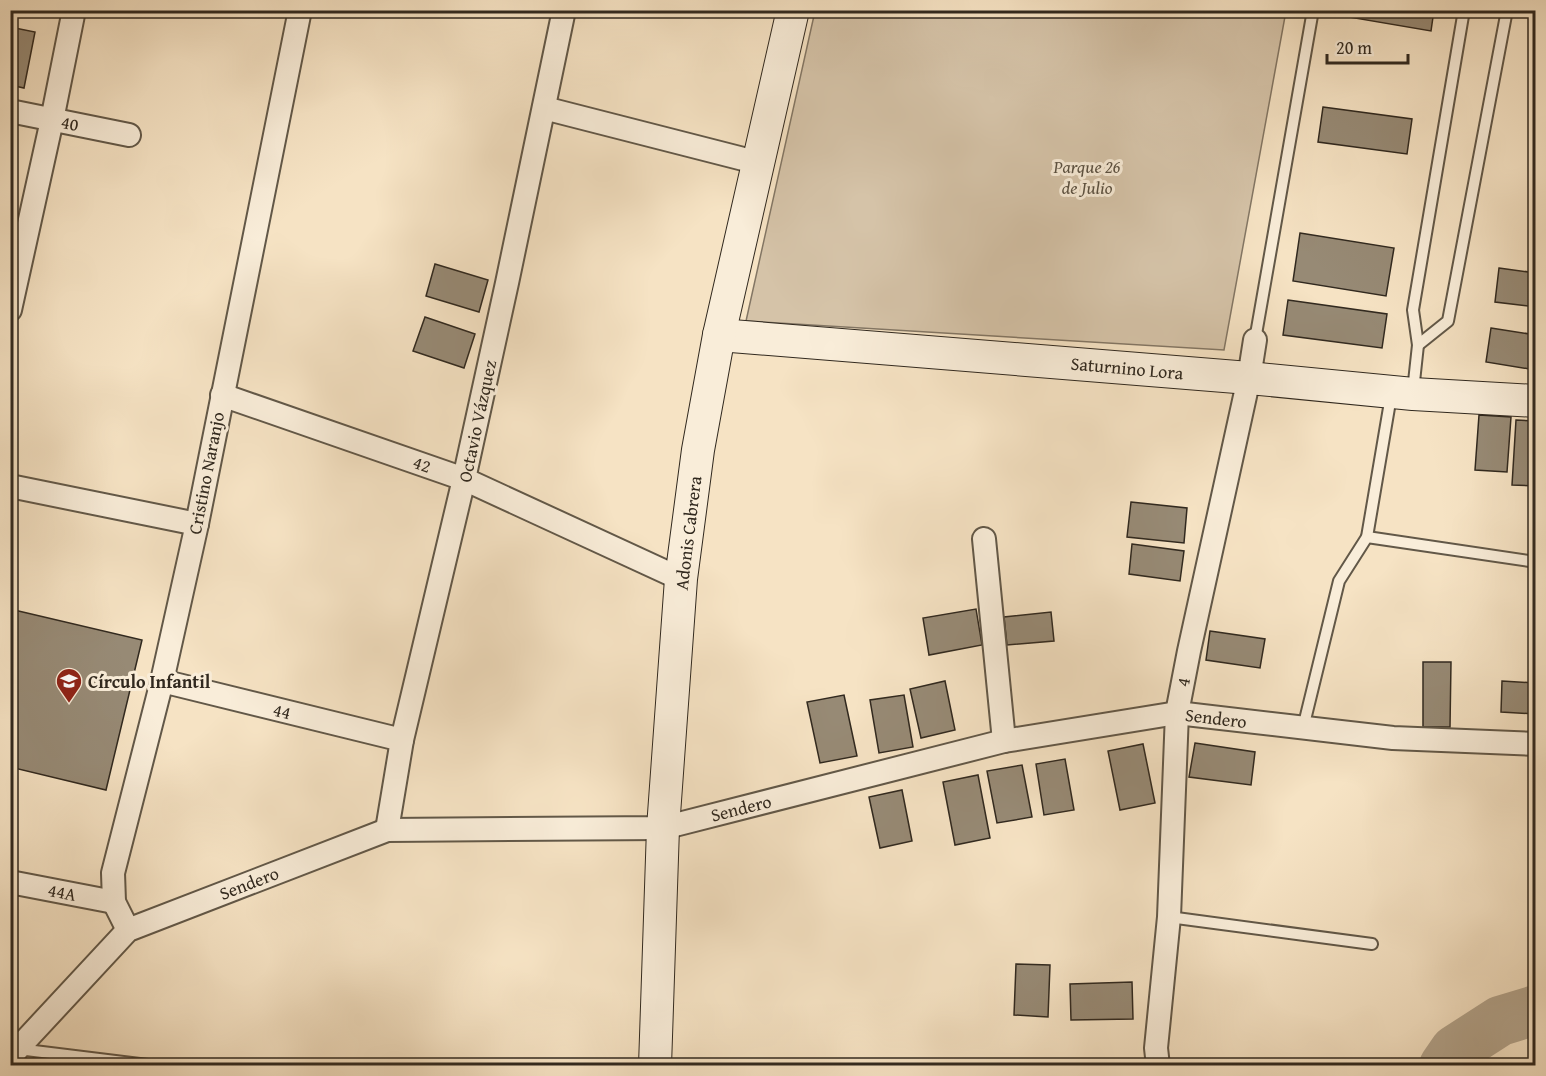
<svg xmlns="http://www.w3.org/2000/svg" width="1546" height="1076" viewBox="0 0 1546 1076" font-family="'Gentium Book Plus',serif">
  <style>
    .green { fill: #d5c3a8; stroke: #837664; stroke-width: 1.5 }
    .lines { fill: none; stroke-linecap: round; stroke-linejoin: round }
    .river { stroke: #b3a48c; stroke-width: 50 }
    .building { fill: #978a75; stroke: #31291f; stroke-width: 1.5 }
    .lane-casing { stroke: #625848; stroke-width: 14 }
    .street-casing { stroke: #625848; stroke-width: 26 }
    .secondary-casing { stroke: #31291f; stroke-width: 34 }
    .lane { stroke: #f9edd9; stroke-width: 10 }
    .street { stroke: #f9edd9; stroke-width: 22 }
    .secondary { stroke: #f9edd9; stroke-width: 32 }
    .labels { text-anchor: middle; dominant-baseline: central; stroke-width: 6; stroke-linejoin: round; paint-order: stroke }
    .street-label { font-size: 18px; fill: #31291f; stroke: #f9edd9 }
    .park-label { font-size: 18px; font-style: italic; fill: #5a5041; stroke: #f9edd9 }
    .poi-label { font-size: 18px; font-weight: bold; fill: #31291f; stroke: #f9edd9; text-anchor: start }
  </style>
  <rect width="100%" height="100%" fill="#f6e3c4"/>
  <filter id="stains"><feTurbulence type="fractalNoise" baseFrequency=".00333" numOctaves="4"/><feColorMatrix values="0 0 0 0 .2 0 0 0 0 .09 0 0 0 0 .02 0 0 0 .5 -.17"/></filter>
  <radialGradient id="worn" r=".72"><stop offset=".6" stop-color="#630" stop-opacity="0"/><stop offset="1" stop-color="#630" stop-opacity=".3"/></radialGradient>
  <path class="green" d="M815,11H1286L1224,350L746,321Z"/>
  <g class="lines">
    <path class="river" d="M1444,1066L1455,1050L1500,1021L1536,1010"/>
  </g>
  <g class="building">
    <path d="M252,10H274L273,14Z"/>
    <path d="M1338,10H1434L1431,31L1337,15Z"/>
    <path d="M10,27L35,32L24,88L10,85Z"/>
    <path d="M1323,107L1412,119L1407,154L1318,142Z"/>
    <path d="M1300,233L1394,248L1386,296L1293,281Z"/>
    <path d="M435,264L488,280L479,312L426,296Z"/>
    <path d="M1499,268L1536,273V307L1495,302Z"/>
    <path d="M1288,300L1387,314L1382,348L1283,335Z"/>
    <path d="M425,317L475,334L464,368L413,351Z"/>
    <path d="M1491,328L1536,335V370L1486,362Z"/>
    <path d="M1479,415L1511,417L1507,472L1475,470Z"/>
    <path d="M1516,420L1536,421V486L1512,485Z"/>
    <path d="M1131,502L1187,508L1184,543L1127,537Z"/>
    <path d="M1132,544L1184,551L1180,581L1129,574Z"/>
    <path d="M10,609L142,640L106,790L10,767Z"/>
    <path d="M976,609L982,645L929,655L923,618Z"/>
    <path d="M1051,612L1054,641L1007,645L1004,617Z"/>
    <path d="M1210,631L1265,639L1260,668L1206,660Z"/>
    <path d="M1423,662H1451L1450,727H1423Z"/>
    <path d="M945,681L955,730L921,738L910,689Z"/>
    <path d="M1502,681L1536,683V714L1501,712Z"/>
    <path d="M844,695L857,756L820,763L807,702Z"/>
    <path d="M904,695L913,747L879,753L870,700Z"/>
    <path d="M1195,743L1255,752L1251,785L1189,777Z"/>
    <path d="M1143,744L1155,803L1120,810L1108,751Z"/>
    <path d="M1065,759L1074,810L1044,815L1036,764Z"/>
    <path d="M1022,765L1032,817L997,823L987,771Z"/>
    <path d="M978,775L990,838L955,845L943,782Z"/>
    <path d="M902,790L912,841L880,848L869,797Z"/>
    <path d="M1016,964L1050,965L1048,1017L1014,1015Z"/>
    <path d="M1132,982L1133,1019L1071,1020L1070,984Z"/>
  </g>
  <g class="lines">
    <g class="lane-casing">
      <g id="lane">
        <path d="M1255,340L1313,10"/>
        <path d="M1418,345L1448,321L1507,10"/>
        <path d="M1413,391L1418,345L1413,310L1464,10"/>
        <path d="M1367,537L1536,562"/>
        <path d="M1303,728L1339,581L1367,537L1391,396"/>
        <path d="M1169,917L1372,944"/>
        <path d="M18,1049L156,1066"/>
      </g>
    </g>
    <g class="street-casing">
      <g id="street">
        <path d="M544,108L759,163"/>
        <path d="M10,111L129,135"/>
        <path d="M10,310L52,120L74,10"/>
        <path d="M222,395L464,479L681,579"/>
        <path d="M10,486L197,524"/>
        <path d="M984,539L1004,741"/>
        <path d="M162,681L402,740"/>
        <path d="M387,830L402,740L464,479L507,283L564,10"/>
        <path d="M10,882L114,902"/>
        <path d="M128,930L114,902L113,873L162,681L197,524L300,10"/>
        <path d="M10,1057L128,930L387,830L663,828L1004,741L1177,713L1393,738L1536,744"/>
        <path d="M1158,1066L1156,1048L1169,917L1177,713L1189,651L1249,378L1255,340"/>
      </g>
    </g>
    <g class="secondary-casing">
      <g id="secondary">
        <path d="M719,335L1249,378L1413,394L1536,401"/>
        <path d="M655,1066L663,828L681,579L698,450L719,335L793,10"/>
      </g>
    </g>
    <use href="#lane" class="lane"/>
    <use href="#street" class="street"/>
    <use href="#secondary" class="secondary"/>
  </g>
  <defs>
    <g id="school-pin" transform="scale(1.35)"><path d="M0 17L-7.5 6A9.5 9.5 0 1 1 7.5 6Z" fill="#8f2418" stroke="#f9edd9"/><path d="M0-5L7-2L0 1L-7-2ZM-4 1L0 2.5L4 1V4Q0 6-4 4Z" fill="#fff"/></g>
  </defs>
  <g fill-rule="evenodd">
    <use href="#school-pin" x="69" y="681"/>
  </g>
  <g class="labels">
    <g class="street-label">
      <text transform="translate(70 123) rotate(11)">40</text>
      <text transform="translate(1127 368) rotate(5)">Saturnino Lora</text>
      <text transform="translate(477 421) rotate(-78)">Octavio Vázquez</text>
      <text transform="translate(422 464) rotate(19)">42</text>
      <text transform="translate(206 473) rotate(-79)">Cristino Naranjo</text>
      <text transform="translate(688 533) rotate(-83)">Adonis Cabrera</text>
      <text transform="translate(1183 682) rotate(-79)">4</text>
      <text transform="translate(282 711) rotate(14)">44</text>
      <text transform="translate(1216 718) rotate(7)">Sendero</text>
      <text transform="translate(741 808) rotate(-14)">Sendero</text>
      <text transform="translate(249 883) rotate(-21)">Sendero</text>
      <text transform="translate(62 892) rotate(11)">44A</text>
    </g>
    <g class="park-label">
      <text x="1087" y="166">Parque 26<tspan x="1087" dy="21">de Julio</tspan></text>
    </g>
    <g class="poi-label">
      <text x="88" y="681">Círculo Infantil</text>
    </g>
  </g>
  <rect width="1546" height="1076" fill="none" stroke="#f6e3c4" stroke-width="36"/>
  <rect x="12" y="12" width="1522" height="1052" fill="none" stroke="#31291f" stroke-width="3"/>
  <rect x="18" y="18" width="1510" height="1040" fill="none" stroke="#31291f" stroke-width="1.5"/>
  <path d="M1327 54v9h81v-9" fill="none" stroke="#31291f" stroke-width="3"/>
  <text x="1336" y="54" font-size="18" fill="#31291f" stroke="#f9edd9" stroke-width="4.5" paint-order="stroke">20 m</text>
  <rect width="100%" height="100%" filter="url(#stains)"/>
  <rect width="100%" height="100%" fill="url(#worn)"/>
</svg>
